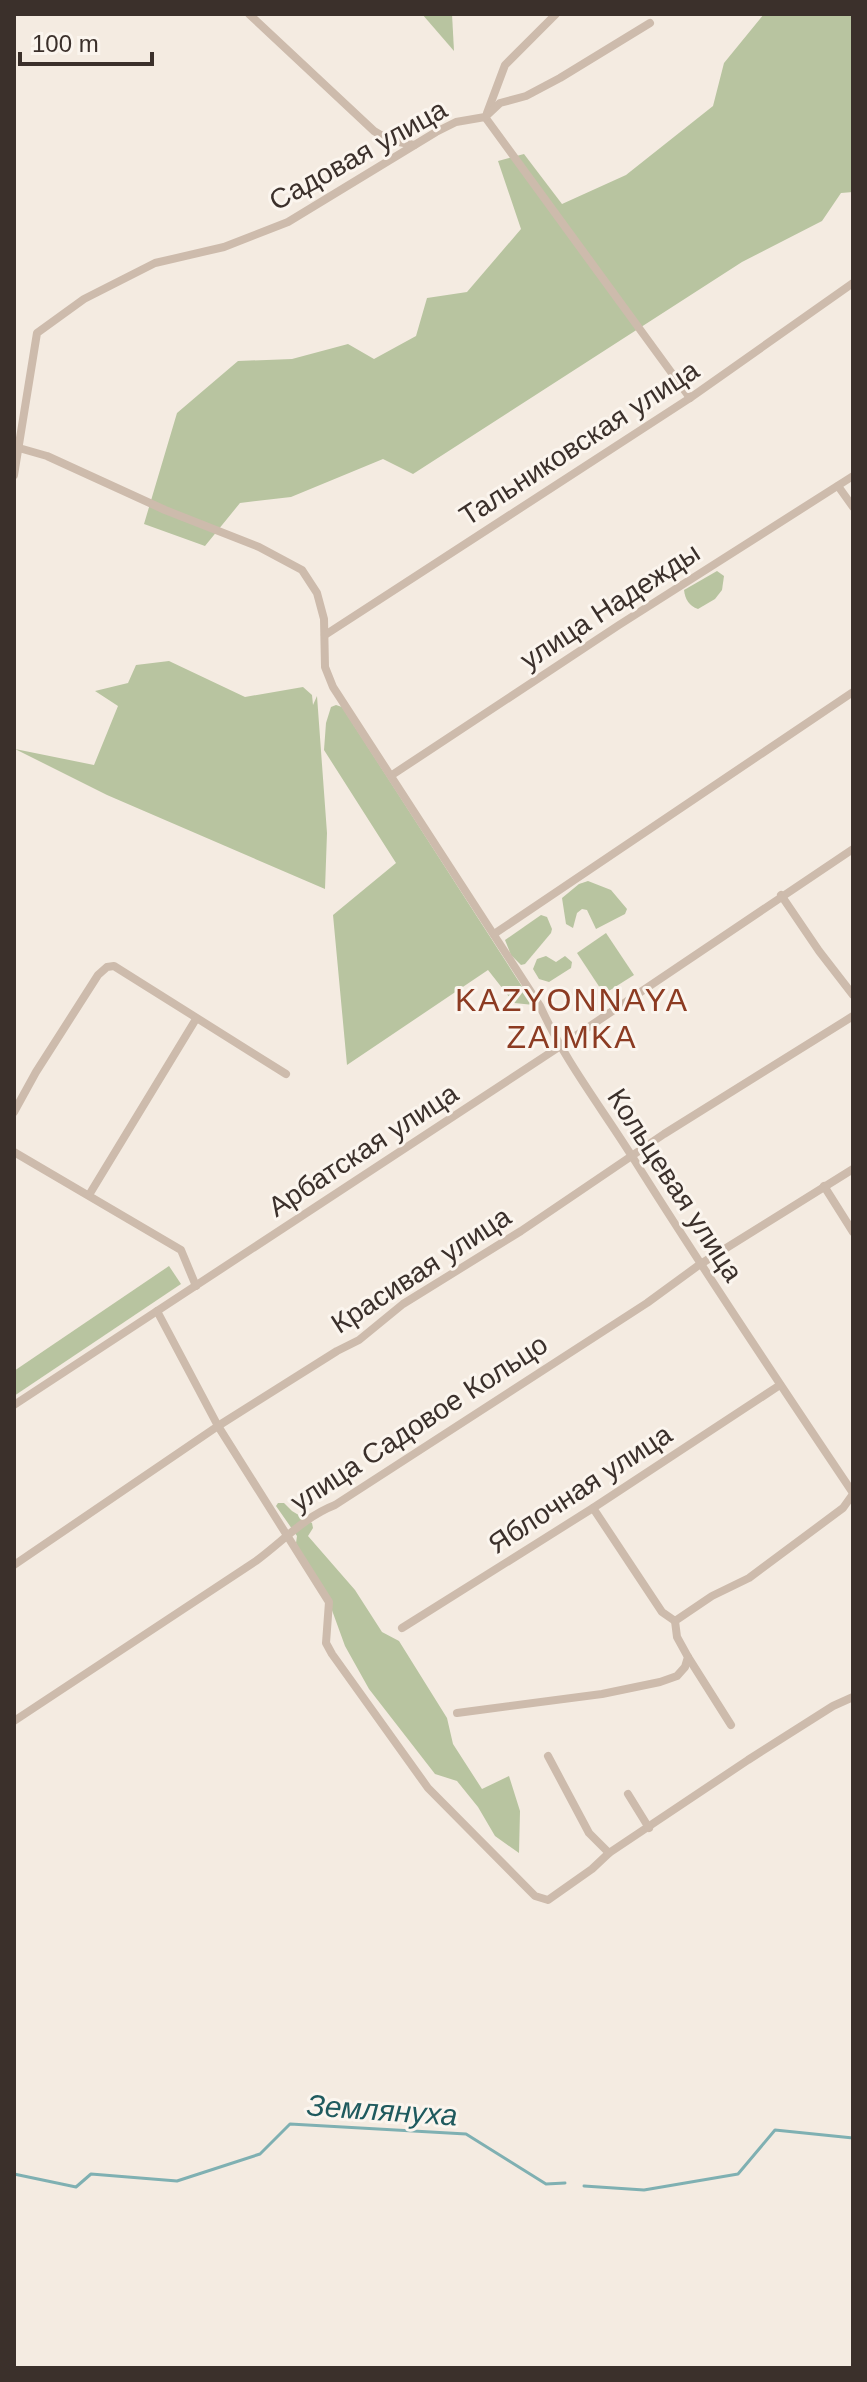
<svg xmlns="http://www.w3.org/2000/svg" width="867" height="2382" viewBox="0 0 867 2382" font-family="Arial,sans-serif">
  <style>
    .green { fill: #b8c4a0 }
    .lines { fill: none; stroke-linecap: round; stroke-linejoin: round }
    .stream { stroke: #7fb0b2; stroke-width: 3 }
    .minor { stroke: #cdbbac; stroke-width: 8 }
    .labels { text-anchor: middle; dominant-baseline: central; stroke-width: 6; stroke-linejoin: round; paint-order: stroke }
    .street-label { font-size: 28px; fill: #3b302b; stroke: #fbf5ee }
    .water-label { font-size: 30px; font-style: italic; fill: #1f5a5e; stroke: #fbf5ee }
    .quarter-label { font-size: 32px; letter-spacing: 2px; fill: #8c3b22; stroke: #fbf5ee }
  </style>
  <rect width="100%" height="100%" fill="#f4ebe1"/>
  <g class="green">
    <path d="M422,14H452L454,51Z"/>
    <path d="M764,14H853V192L841,193L822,221L742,262L413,474L383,459L291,497L240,503L205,546L144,524L177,413L238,361L292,359L348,344L374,359L416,336L427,298L467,292L521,229L498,161L524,154L562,204L626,175L713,106L724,63Z"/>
    <path d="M717,571L724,576L722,590L715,599L698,609C689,606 685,599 684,590Z"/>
    <path d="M169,661L245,697L303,687L312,695L313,705L317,696L327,833L325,889L107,795L15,749L94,765L118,706L95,691L128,683L136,665Z"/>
    <path d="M336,705L342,707L534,1005L514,1003L488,970L347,1065L333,915L396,863L324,750L326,723L331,707Z"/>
    <path d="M588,881L611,890L627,909L625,914L596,929L587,910L582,909L577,913L573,928L566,924L562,898L579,884Z"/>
    <path d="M541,915L547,917L552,929L551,933L525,964L521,965L511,955L505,940Z"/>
    <path d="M606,933L634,975L604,994L577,953Z"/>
    <path d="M546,956L556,962L565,956L572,962L571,968L549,982L539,979L533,969L537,959Z"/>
    <path d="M169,1266L181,1284L14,1396V1371Z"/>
    <path d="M278,1503H284L292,1511L312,1523L313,1528L308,1536L355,1590L382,1632L399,1641L447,1718L453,1744L482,1789L509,1776L520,1811L519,1853L495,1836L478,1807L457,1781L435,1774L369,1689L345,1646L329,1602L296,1543L297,1536L276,1506Z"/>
  </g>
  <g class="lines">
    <g class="stream">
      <path d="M14,2174L76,2187L91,2174L177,2181L260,2154L290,2124L466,2134L546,2184L565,2183"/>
      <path d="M584,2186L644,2190L738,2174L775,2130L853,2138"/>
    </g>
    <g class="minor">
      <path d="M249,14L374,131L389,140L414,145"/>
      <path d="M487,113L505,65L556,14"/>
      <path d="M485,117L690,398"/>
      <path d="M19,448L47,456L165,510L259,547L302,570L317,593L324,619L325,667L333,687L540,1006C566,1063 602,1108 635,1161C706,1274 779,1383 853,1493"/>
      <path d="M14,475L37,333L84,299L155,263L224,247L288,222L436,132L456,122L485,117L500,103L526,96L560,78L650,23"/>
      <path d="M838,486L853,507"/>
      <path d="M325,635L690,398L853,283"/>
      <path d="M392,775L619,625L853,476"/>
      <path d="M781,895L819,951L853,995"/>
      <path d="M494,934L853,692"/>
      <path d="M14,1112L36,1072L98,975L107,967L114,966L286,1074"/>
      <path d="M14,1152L181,1250L196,1286"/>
      <path d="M824,1186L853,1232"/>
      <path d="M89,1195L196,1019"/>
      <path d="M157,1311L218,1426L329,1602L326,1643L332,1654L428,1788L535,1896L548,1900L592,1869L609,1853"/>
      <path d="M14,1405L559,1047L853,849"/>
      <path d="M593,1508L662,1612L675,1621"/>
      <path d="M14,1565L218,1426L337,1351L359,1340L403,1304L521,1231L664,1134L853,1016"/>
      <path d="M402,1628L593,1508L780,1385"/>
      <path d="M688,1657L731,1725"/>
      <path d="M457,1713L602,1694L660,1682L677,1676L685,1667L688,1657L677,1637L675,1621L712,1596L749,1578L843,1508L853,1494"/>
      <path d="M14,1721L256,1561C282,1542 304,1517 335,1505L647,1303L699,1265L853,1169"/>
      <path d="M548,1756L589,1833L609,1853L748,1760L833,1706L853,1697"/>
      <path d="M628,1794L649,1828"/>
    </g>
  </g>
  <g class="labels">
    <g class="street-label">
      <text transform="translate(358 155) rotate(-29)">Садовая улица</text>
      <text transform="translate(579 443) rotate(-33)">Тальниковская улица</text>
      <text transform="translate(610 606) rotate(-33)">улица Надежды</text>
      <text transform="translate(363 1150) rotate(-33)">Арбатская улица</text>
      <text transform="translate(675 1185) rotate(57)">Кольцевая улица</text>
      <text transform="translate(421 1270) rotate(-33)">Красивая улица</text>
      <text transform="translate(419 1423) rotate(-33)">улица Садовое Кольцо</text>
      <text transform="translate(580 1489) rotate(-33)">Яблочная улица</text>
    </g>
    <g class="water-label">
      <text transform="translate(382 2110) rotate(4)">Землянуха</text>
    </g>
    <g class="quarter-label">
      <text x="572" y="1000">KAZYONNAYA<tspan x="572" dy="37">ZAIMKA</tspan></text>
    </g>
  </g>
  <rect width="867" height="2382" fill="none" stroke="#3b302b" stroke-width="32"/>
  <path d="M20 52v12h132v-12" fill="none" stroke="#3b302b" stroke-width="4"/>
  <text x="32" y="52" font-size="24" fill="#3b302b" stroke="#fbf5ee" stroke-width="6" paint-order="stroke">100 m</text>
</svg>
